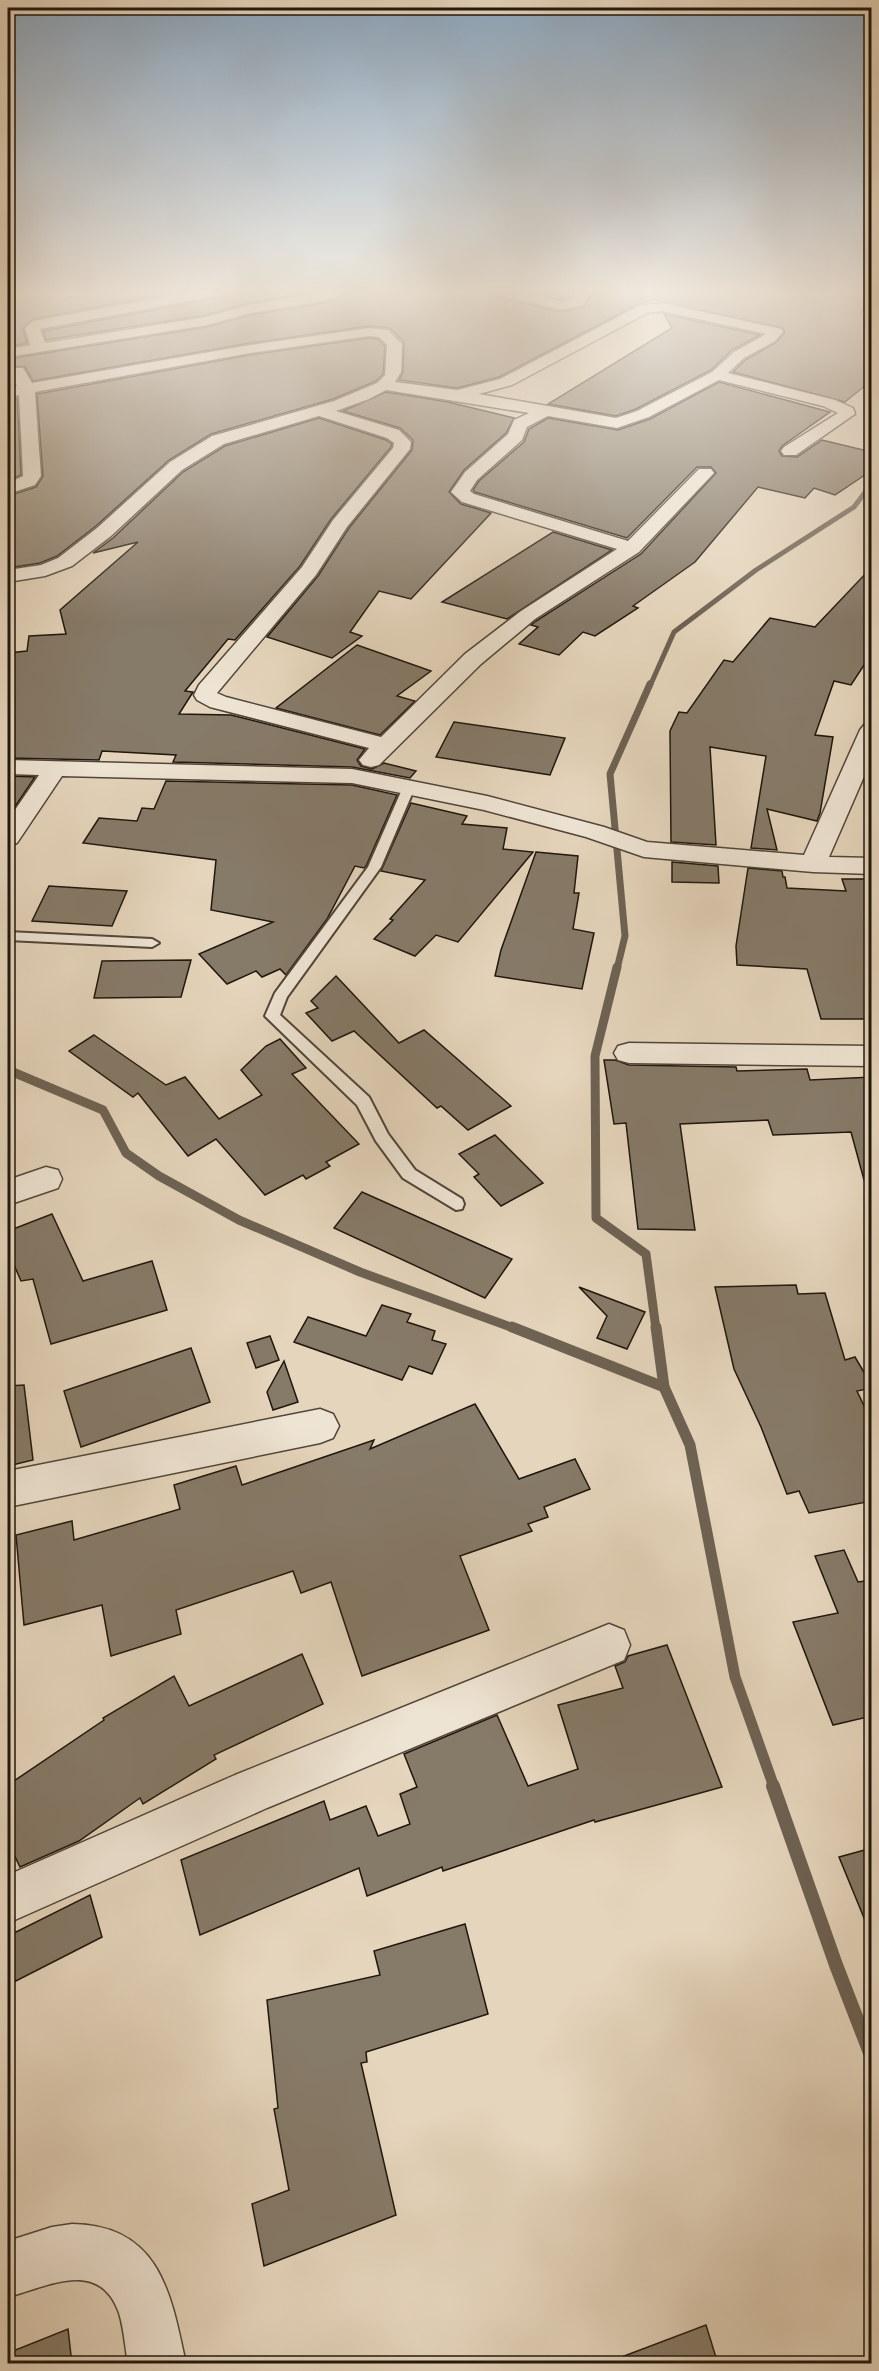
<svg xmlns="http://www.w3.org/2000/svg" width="879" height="2371" viewBox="0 0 879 2371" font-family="'IM FELL French Canon',serif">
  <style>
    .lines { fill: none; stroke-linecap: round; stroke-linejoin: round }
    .stream-far4 { stroke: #6e6253; stroke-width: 5 }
    .stream-far3 { stroke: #6e6253; stroke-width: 7 }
    .stream-far2 { stroke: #6e6253; stroke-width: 9 }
    .stream-far1 { stroke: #6e6253; stroke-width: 11 }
    .stream { stroke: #6e6253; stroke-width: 14 }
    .building { fill: #867a68; stroke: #20170e; stroke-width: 1.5 }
    .lane-casing { stroke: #51463a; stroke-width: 4 }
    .street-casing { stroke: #51463a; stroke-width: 3 }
    .lane { fill: #eee4d3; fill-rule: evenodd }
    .street { fill: #eee4d3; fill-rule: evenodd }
  </style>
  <rect width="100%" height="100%" fill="#e5d5bc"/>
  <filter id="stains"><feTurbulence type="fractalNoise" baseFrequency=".00333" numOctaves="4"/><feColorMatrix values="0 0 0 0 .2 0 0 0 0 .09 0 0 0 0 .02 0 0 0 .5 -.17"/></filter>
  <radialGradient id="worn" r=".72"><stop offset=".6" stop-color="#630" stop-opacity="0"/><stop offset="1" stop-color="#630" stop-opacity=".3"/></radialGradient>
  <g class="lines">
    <path class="stream-far4" d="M650,686L674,632L756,570L854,507L872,483"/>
    <path class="stream-far3" d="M617,969L625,936L610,774L650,684"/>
    <g class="stream-far2">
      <path d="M617,967L595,1056L596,1218L646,1254L656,1329"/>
      <path d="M8,1070L103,1110L126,1153L159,1176L239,1220L360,1272L516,1329"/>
    </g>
    <g class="stream-far1">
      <path d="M512,1327L664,1387"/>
      <path d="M656,1327L664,1387L690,1445L735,1677L774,1787"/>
    </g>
    <path class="stream" d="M773,1786L836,1965L872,2058"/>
  </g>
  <g class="building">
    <path d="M8,289H55L63,299L119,289H194L33,319L23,329L27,343L8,347Z"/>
    <path d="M241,289H331L249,303L206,315L46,340L43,331L232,295Z"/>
    <path d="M335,289H481L484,294L561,312L584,307L595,289H872V303L865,305L860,313L864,318L872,319V380L845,402L733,372L745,360L777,342L785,332L783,328L658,301L656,299L638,304L499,377L457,388L399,380L403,372L404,342L390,328L369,326L250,343L33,381L25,367L13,366L8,371L14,384L8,385V359L207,327L251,315L334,301L343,296Z"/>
    <path d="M520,289H576L572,297L562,300Z"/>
    <path d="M664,314L760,335L732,350L711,370L636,409L616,416L548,404L672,328Z"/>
    <path d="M369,338L378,339L385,346L383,374L376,381L333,399L211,434L169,460L96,526L57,556L40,563L8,568V496L36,487L43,476L37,394L250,355Z"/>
    <path d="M719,382L830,412L782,446L779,451L782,456L797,457L822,440L872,452V470L835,495L814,488L805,498L758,487L695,562L633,606L638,608L595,636L583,632L559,655L519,644L538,627L531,625L536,621L641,554L716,473L711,467H697L627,538L475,492L473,490L479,481L524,442L529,429L548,418L618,430L650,419Z"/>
    <path d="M386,392L448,402L514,418L506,433L464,470L449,492L461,504L491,513L411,599L379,591L350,632L362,636L332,658L267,637L318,576L349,528L412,450L413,440L400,428L343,411Z"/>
    <path d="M17,398L21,475L8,481V399Z"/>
    <path d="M319,418L386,440L392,444L391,447L331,519L300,566L235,640L228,639L185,691L193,692L179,714L231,715L365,749L357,760L361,766L372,769L384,763L416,771L410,778L352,767L173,762L176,755L102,751L99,760L8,758V653L27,651L29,636L66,634L60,610L138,542L93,553L113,538L183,472L225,446Z"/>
    <path d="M553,532L612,550L507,619L442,602Z"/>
    <path d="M872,567V653L851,685L834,681L815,735L833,737L820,813L817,821L767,809L777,850L751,848L766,756L710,747L716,845L671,842L670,731L679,712L687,713L724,660L733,662L770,618L815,627Z"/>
    <path d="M357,645L431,671L397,696L415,701L380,735L276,708Z"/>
    <path d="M454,722L565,738L550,775L436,757Z"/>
    <path d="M8,776L35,777L8,817Z"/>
    <path d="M166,781L352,785L397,795L366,866L364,868L355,866L327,919L286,975L280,969L262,977L256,971L227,984L199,954L273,922L211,910L216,860L83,843L99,818L137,821L142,808L154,809Z"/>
    <path d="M411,803L467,816L462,824L507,828L503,849L533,852L458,942L436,935L415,956L374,939L393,920L390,919L425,880L381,871Z"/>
    <path d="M536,852L578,856L574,893H579L573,929L594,933L582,989L495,976L501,950Z"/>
    <path d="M672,862L718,866L719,883L672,882Z"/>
    <path d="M748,868L782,871L783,877H785L787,888L846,891L842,879H872V1019H821L807,969L737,965L736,946Z"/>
    <path d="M49,886L127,891L112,926L32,921Z"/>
    <path d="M191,960L181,997L94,998L102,961Z"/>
    <path d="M336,976L399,1043L424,1030L511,1106L468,1130L441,1106L437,1108L354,1031L332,1041L306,1013L318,1008L311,1001Z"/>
    <path d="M94,1035L166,1085L185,1077L219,1119L262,1095L241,1070L266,1046L280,1039L306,1068L292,1074L359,1144L326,1162L330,1166L306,1179L303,1175L265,1195L216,1139L188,1156L138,1093L133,1097L69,1051Z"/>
    <path d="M604,1060H615L629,1065L736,1067L737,1071L807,1069L810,1080L872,1077V1179L864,1180L851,1132L773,1135L768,1120L680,1124L695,1230L638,1229L626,1123L614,1124Z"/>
    <path d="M495,1135L543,1183L501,1206L474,1177L479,1174L459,1154Z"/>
    <path d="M362,1192L512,1259L485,1298L334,1228Z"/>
    <path d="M52,1214L83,1281L152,1261L167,1310L51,1344L33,1279L21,1281L8,1251V1231Z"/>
    <path d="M796,1285L798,1294L825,1293L845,1360L855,1357L872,1386V1388L857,1391L872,1423V1501L809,1513L799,1491L787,1494L761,1427L734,1369L715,1287Z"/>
    <path d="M579,1287L645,1312L627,1349L597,1338L607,1316Z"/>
    <path d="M382,1305L411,1314L407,1322L435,1331L432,1340L446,1344L432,1374L409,1366L402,1380L294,1342L308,1317L366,1336Z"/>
    <path d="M270,1336L279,1360L256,1368L247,1343Z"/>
    <path d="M191,1348L210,1402L81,1447L64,1391Z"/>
    <path d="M284,1361L298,1402L273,1410L267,1392Z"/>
    <path d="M24,1385L33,1460L8,1466V1386Z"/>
    <path d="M475,1404L519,1479L575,1459L590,1489L544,1507L548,1517L528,1524L532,1531L460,1556L489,1630L362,1676L331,1582L301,1593L293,1571L176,1610L181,1634L111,1656L102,1605L24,1625L16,1535L72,1521L74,1540L180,1509L174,1485L236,1466L242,1485L374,1440L370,1449Z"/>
    <path d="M844,1550L858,1582L872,1580V1716L833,1725L793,1622L838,1613L815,1556Z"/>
    <path d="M667,1645L722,1787L595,1822L594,1820L443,1871L442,1867L367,1896L359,1868L200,1935L181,1860L324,1801L330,1820L366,1806L378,1836L410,1824L400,1794L417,1787L404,1754L497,1715L528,1786L578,1769L558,1705L623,1688L615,1666L625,1662L628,1656Z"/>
    <path d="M302,1654L323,1704L214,1755L216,1759L143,1804L140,1798L79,1841L20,1867L8,1842V1785L104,1720L103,1718L174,1676L189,1706Z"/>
    <path d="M872,1848V1934L871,1935L839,1857Z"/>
    <path d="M90,1895L102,1937L8,1985V1936Z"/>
    <path d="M465,1924L488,2014L366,2052L367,2062L361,2063L396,2215L264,2266L252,2204L289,2190L274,2109L278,2108L267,2000L380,1975L374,1951Z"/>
    <path d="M706,2325L718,2364H612L611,2361Z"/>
    <path d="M68,2329L72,2364H8V2353Z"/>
  </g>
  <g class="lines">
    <g class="lane-casing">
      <g id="lane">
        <path d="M409,783L415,787L381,867L287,997L280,1015L369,1097L388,1134L415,1170L462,1199L464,1204L462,1209L456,1210L403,1178L376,1141L357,1105L265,1016L275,993L368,867L403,787Z"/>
        <path d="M8,932L152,939L159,943L152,947L8,940Z"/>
      </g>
    </g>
    <g class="street-casing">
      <g id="street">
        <path d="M208,289H239L232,293L40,329L45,343L206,317L249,305L334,291L341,295L334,299L251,313L207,325L8,357V349L30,345L25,328L33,321Z"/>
        <path d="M483,289H509L562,302L573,299L579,289H593L583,305L562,310L485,292Z"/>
        <path d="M662,303L781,329L783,332L775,341L744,358L728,373L835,400L853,408L855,414L796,455H784L781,451L784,447L838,413L823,406L719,380L649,417L617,428L548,416L527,427L522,440L477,480L470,491L474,494L628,541L699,469H711L714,473L639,552L535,619L481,664L379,765L371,767L363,765L359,760L369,748L210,707L197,700L194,695L199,685L302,567L333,520L393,448L394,443L387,438L319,416L224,444L182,470L111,536L72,566L45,576L8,582V570L41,565L58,558L97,528L170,462L212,436L334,401L377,383L385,375L387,345L379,337L369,336L250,353L35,392L41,476L35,485L8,494V483L23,476L19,395L8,397V387L17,386L10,371L13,368H23L32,383L250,345L369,328L388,330L402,344L401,372L395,382L457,390L500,379L639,306ZM662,311L766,334L734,352L712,372L637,411L616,418L479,394L512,385L647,313ZM386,390L529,413L514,420L508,434L465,472L451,492L462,502L617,549L521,611L465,654L381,737L226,697L217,693L316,575L347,527L410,449L411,442L399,430L336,411L369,399Z"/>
        <path d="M872,305V317L864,316L862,313L867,306Z"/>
        <path d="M872,723V758L829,857L872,858V874L813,872L644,857L586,837L484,810L352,783L62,776L17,843L8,846V820L39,775L8,774V760L352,769L487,796L604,827L647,842L804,855L860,730L864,725Z"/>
        <path d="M629,1043L872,1046V1066L629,1063L618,1060L614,1053L618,1046Z"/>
        <path d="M46,1167L58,1170L62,1179L58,1188L8,1205V1180Z"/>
        <path d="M320,1409L333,1414L339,1426L333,1438L320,1443L8,1507V1471Z"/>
        <path d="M609,1624L624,1630L630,1645L624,1660L267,1808L8,1923V1875L235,1775Z"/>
        <path d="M72,2224C160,2225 171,2294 186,2364H128C125,2347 124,2329 119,2313C99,2257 47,2287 8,2297V2241L52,2227Z"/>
      </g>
    </g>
    <use href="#lane" class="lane"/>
    <use href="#street" class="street"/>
  </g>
  <linearGradient id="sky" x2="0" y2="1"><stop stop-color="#8ca7bf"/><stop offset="0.47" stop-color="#f3ece1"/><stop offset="1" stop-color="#f3ece1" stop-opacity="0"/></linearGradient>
  <rect width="879" height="621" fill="url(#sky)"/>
  <rect width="879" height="2371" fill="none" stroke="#e5d5bc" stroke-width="30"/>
  <rect x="9" y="9" width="861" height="2353" fill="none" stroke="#20170e" stroke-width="3"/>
  <rect x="15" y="15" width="849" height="2341" fill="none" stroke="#20170e" stroke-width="1.5"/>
  <rect width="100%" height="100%" filter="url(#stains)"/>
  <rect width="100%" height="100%" fill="url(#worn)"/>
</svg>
